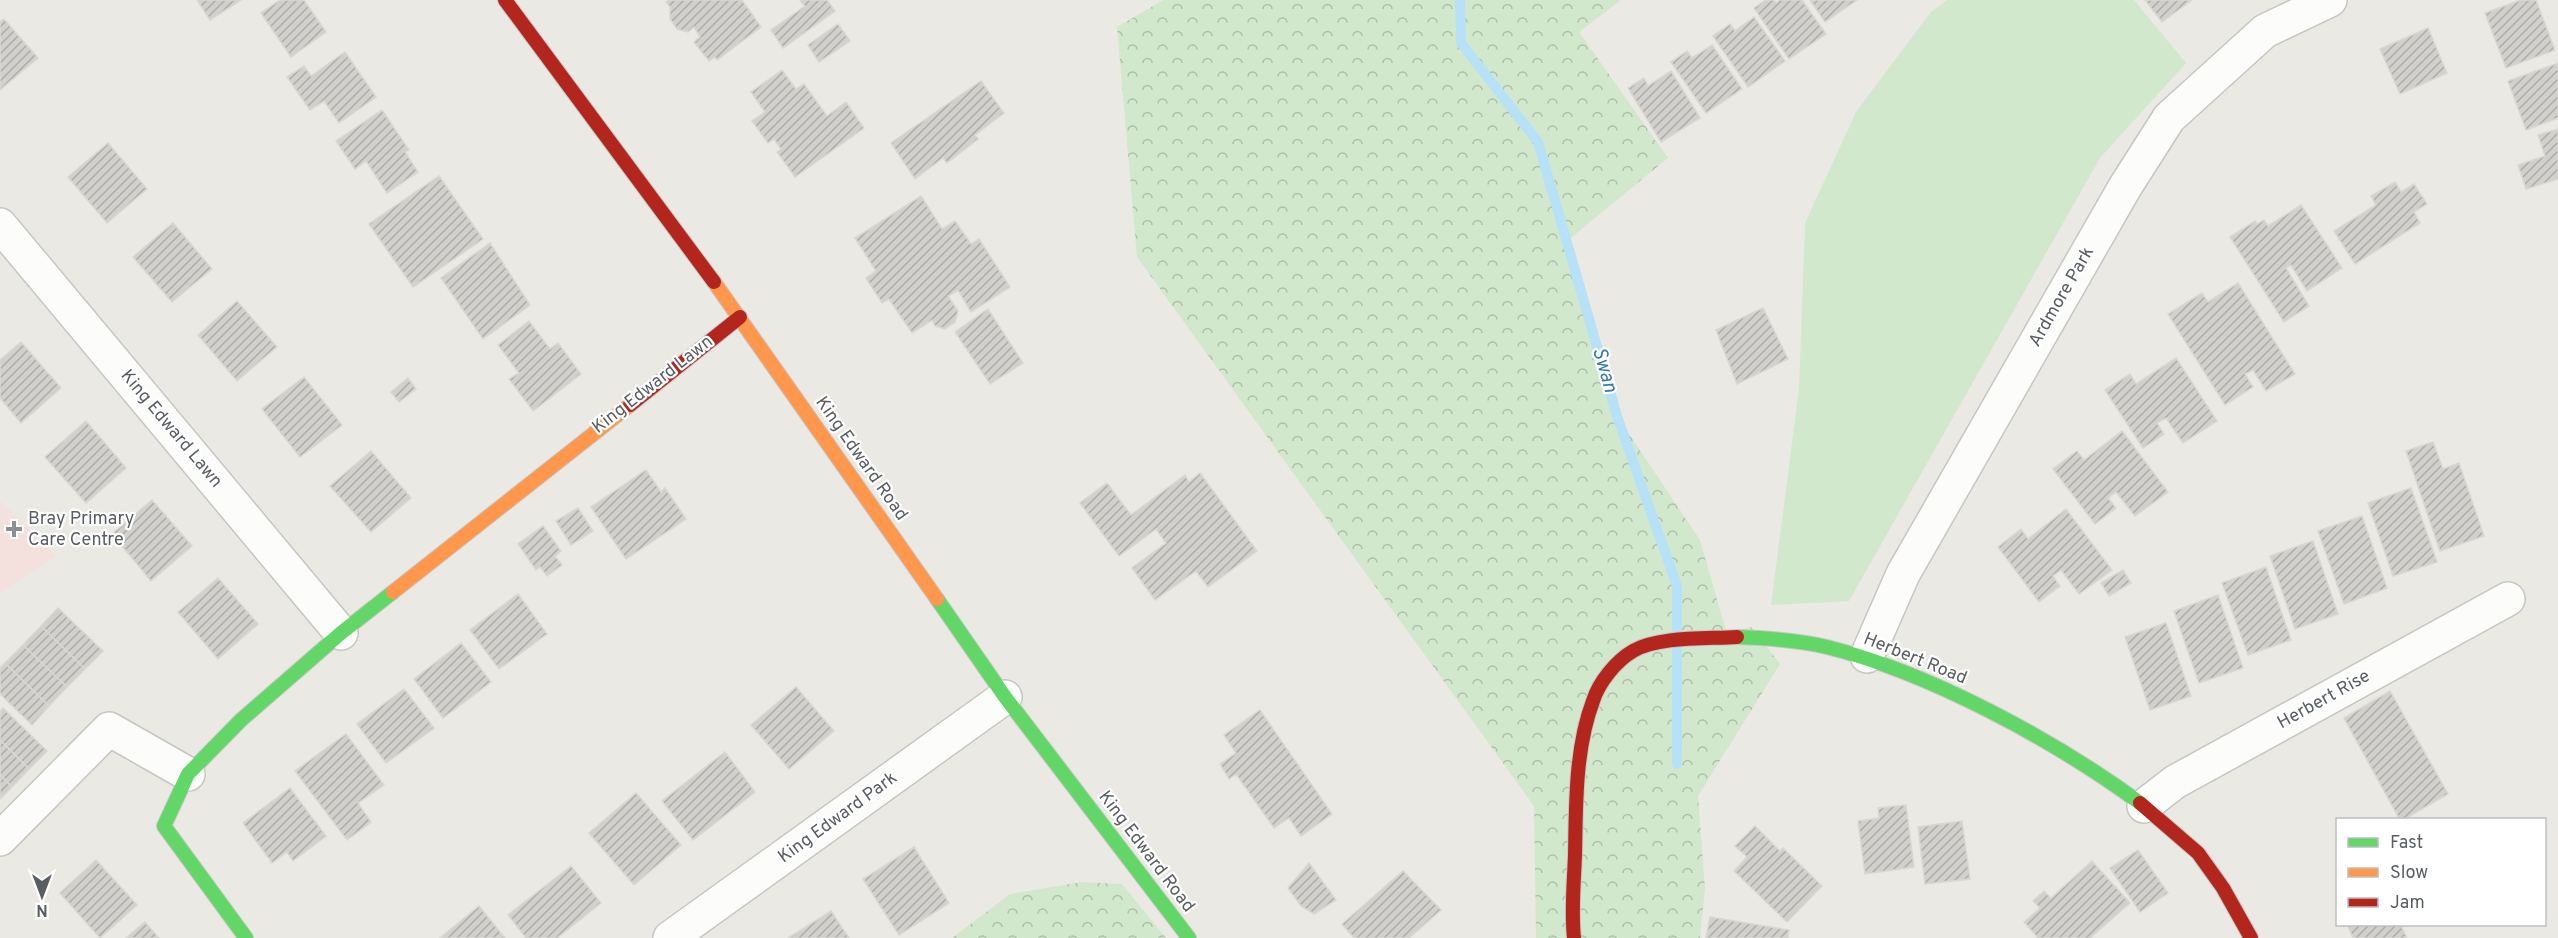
<svg xmlns="http://www.w3.org/2000/svg" width="2558" height="938" viewBox="0 0 2558 938" font-family="Overpass,sans-serif">
  <style>
    .medical { fill: #f4e1de }
    .grass { fill: #d2e8cd }
    .forest { fill: url(#forest-crowns) }
    .lines { fill: none; stroke-linecap: round; stroke-linejoin: round }
    .stream { stroke: #b6e1f7; stroke-width: 10 }
    .building { fill: url(#building-hatch); stroke: #dad7d3; stroke-width: 1.5 }
    .street-casing { stroke: #c6c6c5; stroke-width: 36 }
    .fast-casing { stroke: #c6c7c6; stroke-width: 16 }
    .slow-casing { stroke: #c6c7c6; stroke-width: 16 }
    .jam-casing { stroke: #c6c7c6; stroke-width: 16 }
    .street { stroke: #fcfcfb; stroke-width: 33 }
    .fast { stroke: #63d668; stroke-width: 14 }
    .slow { stroke: #ff974d; stroke-width: 14 }
    .jam { stroke: #b3261e; stroke-width: 14 }
    .poi-dot { fill: #8c8f90; stroke: #fff; stroke-width: 2 }
    .labels { text-anchor: middle; dominant-baseline: central; stroke-width: 4.5; stroke-linejoin: round; paint-order: stroke }
    .street-label { font-size: 18px; fill: #595e63; stroke: #fff }
    .poi-label { font-size: 18px; fill: #595e63; stroke: #fff; text-anchor: start }
    .water-label { font-size: 20px; font-style: italic; fill: #3279b0; stroke: #fff }
  </style>
  <defs>
    <pattern id="forest-crowns" width="20" height="18" patternUnits="userSpaceOnUse" patternTransform="scale(1.5)"><rect width="20" height="18" fill="#d2e8cd"/><path d="M2 6a3 3 0 1 1 6 0M12 15a3 3 0 1 1 6 0" fill="none" stroke="#adbfaa"/></pattern>
    <pattern id="building-hatch" width="6" height="6" patternUnits="userSpaceOnUse" patternTransform="scale(1.5)"><rect width="6" height="6" fill="#d1d0cd"/><path d="M-1 1l2-2M0 6l6-6M5 7l2-2" fill="none" stroke="#adacaa"/></pattern>
  </defs>
  <rect width="100%" height="100%" fill="#eae9e4"/>
  <path class="medical" d="M0,501L56,556L0,593Z"/>
  <path class="grass" d="M1947,0H2134L2186,63L2100,158L1849,601L1771,605L1799,389L1805,223L1856,112L1931,12Z"/>
  <g class="forest">
    <path d="M1163,0H1621L1579,32L1668,158L1567,241L1617,416L1700,540L1727,634L1751,627L1780,664L1698,796L1705,888L1700,938H1536L1534,806L1137,257L1117,27Z"/>
    <path d="M1082,882L1122,884L1166,938H952L1010,894Z"/>
  </g>
  <g class="lines">
    <path class="stream" d="M1460,0L1461,43L1538,142L1617,416L1677,586V764"/>
  </g>
  <g class="building">
    <path d="M197,0H241L210,20Z"/>
    <path d="M280,0H304L326,32L291,57L261,13Z"/>
    <path d="M669,0H742L761,27L717,60L715,57L709,61L694,42L700,37L694,27L688,32L677,29L670,19V7L666,2Z"/>
    <path d="M800,0H827L835,11L783,48L771,30L805,6Z"/>
    <path d="M1766,0H1774L1776,3L1780,0H1802L1826,34L1789,59L1754,8Z"/>
    <path d="M1810,0H1857L1825,22Z"/>
    <path d="M2145,0H2192L2162,22Z"/>
    <path d="M2521,0H2536L2555,50L2506,68L2485,13Z"/>
    <path d="M1754,17L1785,61L1748,87L1713,36L1730,24L1735,31Z"/>
    <path d="M4,19L38,58L0,90V22Z"/>
    <path d="M838,24L850,41L819,62L808,45Z"/>
    <path d="M2428,28L2447,73L2400,94L2380,49Z"/>
    <path d="M1712,45L1742,89L1706,113L1671,62L1687,51L1692,58Z"/>
    <path d="M345,52L376,97L339,123L324,101L310,110L287,77L304,66L311,76Z"/>
    <path d="M2558,63V118L2526,130L2508,81Z"/>
    <path d="M782,70L796,89L804,84L827,116L846,102L864,128L795,177L777,152L781,149L774,139L768,143L752,121L765,112L751,92Z"/>
    <path d="M1671,71L1700,118L1661,142L1628,88L1644,78L1648,86Z"/>
    <path d="M981,81L1004,113L975,135L978,139L947,163L943,158L915,179L891,143Z"/>
    <path d="M382,110L409,150L405,152L418,172L387,193L366,161L355,169L336,141Z"/>
    <path d="M2558,129V179L2526,189L2518,165L2545,156L2538,135Z"/>
    <path d="M108,143L147,189L107,223L68,177Z"/>
    <path d="M439,176L483,239L413,287L369,224Z"/>
    <path d="M2395,182L2401,192L2414,184L2427,204L2414,212L2420,223L2355,264L2334,231L2376,205L2371,196Z"/>
    <path d="M921,196L942,229L955,221L971,244L979,239L1010,287L971,312L958,290L948,296L958,311L955,322L945,329L935,326L932,320L912,333L889,299L882,303L866,278L876,271L855,238Z"/>
    <path d="M2301,205L2342,268L2307,291L2291,265L2286,268L2309,306L2284,322L2230,237L2255,221L2257,224L2264,220L2268,226Z"/>
    <path d="M173,223L212,269L172,302L133,257Z"/>
    <path d="M490,243L530,305L483,339L441,278Z"/>
    <path d="M2238,283L2295,374L2266,391L2253,370L2245,374L2253,387L2225,405L2168,314L2202,293L2208,302Z"/>
    <path d="M237,301L277,347L237,381L198,335Z"/>
    <path d="M1763,308L1788,359L1737,384L1716,330Z"/>
    <path d="M988,309L1023,363L990,384L955,332Z"/>
    <path d="M529,321L550,349L558,343L581,374L533,411L509,379L519,373L498,345Z"/>
    <path d="M21,342L61,388L21,423L0,398V360Z"/>
    <path d="M2176,358L2217,421L2183,443L2166,418L2157,423L2164,434L2143,448L2105,390L2130,374L2136,384Z"/>
    <path d="M304,377L342,425L300,457L262,409Z"/>
    <path d="M408,378L416,389L399,402L391,392Z"/>
    <path d="M86,421L126,468L86,503L45,457Z"/>
    <path d="M2122,431L2168,492L2135,516L2116,492L2108,498L2116,508L2095,524L2053,469L2077,451L2084,460Z"/>
    <path d="M2433,442L2443,469L2459,463L2484,536L2440,551L2406,451Z"/>
    <path d="M371,451L411,498L371,532L330,486Z"/>
    <path d="M646,470L661,492L665,488L686,519L626,559L591,507Z"/>
    <path d="M1200,473L1257,551L1208,587L1196,571L1155,600L1132,568L1166,543L1156,529L1119,556L1080,503L1107,483L1131,515L1185,475L1189,482Z"/>
    <path d="M2411,488L2437,562L2393,576L2368,503Z"/>
    <path d="M152,500L192,546L151,581L112,534Z"/>
    <path d="M578,508L593,531L571,545L556,521Z"/>
    <path d="M2066,509L2112,570L2079,594L2061,570L2053,576L2060,586L2039,602L1998,547L2021,529L2028,539Z"/>
    <path d="M2362,516L2387,588L2344,604L2318,531Z"/>
    <path d="M543,526L561,551L555,556L562,565L547,576L540,567L536,570L518,544Z"/>
    <path d="M2313,541L2338,614L2295,629L2270,556Z"/>
    <path d="M2266,567L2291,640L2248,655L2222,583Z"/>
    <path d="M2123,570L2131,583L2109,596L2101,583Z"/>
    <path d="M218,578L258,624L218,659L178,612Z"/>
    <path d="M518,594L547,634L499,669L470,630Z"/>
    <path d="M2218,595L2243,668L2199,683L2174,611Z"/>
    <path d="M58,608L103,651L85,669L41,626Z"/>
    <path d="M2166,623L2191,696L2150,710L2125,637Z"/>
    <path d="M41,626L85,669L67,687L23,645Z"/>
    <path d="M461,643L491,682L443,718L414,679Z"/>
    <path d="M23,645L67,687L49,706L5,663Z"/>
    <path d="M5,663L49,706L32,725L0,694V668Z"/>
    <path d="M796,687L834,731L789,769L751,725Z"/>
    <path d="M404,689L434,728L386,763L357,724Z"/>
    <path d="M2390,691L2448,794L2403,820H2400L2344,718Z"/>
    <path d="M3,708L47,751L29,769L0,740V712Z"/>
    <path d="M1260,710L1332,814L1301,836L1289,818L1274,828L1236,774L1229,779L1220,764L1236,753L1224,735Z"/>
    <path d="M346,734L384,785L358,803L371,822L347,840L295,771Z"/>
    <path d="M0,740L29,769L12,787L0,775Z"/>
    <path d="M725,752L755,792L693,840L662,801Z"/>
    <path d="M0,775L12,787L0,799Z"/>
    <path d="M290,788L326,836L293,861L287,852L272,863L243,823Z"/>
    <path d="M636,793L681,845L634,885L589,833Z"/>
    <path d="M1906,805L1914,867L1865,874L1858,821L1879,818L1878,808Z"/>
    <path d="M1962,821L1970,879L1925,884L1918,827Z"/>
    <path d="M1755,826L1780,851L1783,848L1822,886L1787,922L1734,871L1747,857L1735,846Z"/>
    <path d="M914,847L949,903L899,935L863,879Z"/>
    <path d="M2138,850L2168,893L2140,912L2110,868Z"/>
    <path d="M96,860L137,905L100,938L60,893Z"/>
    <path d="M2092,861L2130,903L2090,938H2038L2024,922L2040,908L2033,901L2044,891L2051,898Z"/>
    <path d="M1309,863L1336,900L1314,914L1301,906L1288,888Z"/>
    <path d="M571,866L601,903L557,938H526L508,915Z"/>
    <path d="M1403,871L1441,910L1409,938H1354L1342,924Z"/>
    <path d="M479,906L505,938H440Z"/>
    <path d="M831,911L849,938H788Z"/>
    <path d="M1710,917L1789,930L1788,938H1706Z"/>
    <path d="M145,922L159,938H126Z"/>
    <path d="M2347,924H2400L2407,938H2353Z"/>
  </g>
  <g class="lines">
    <g class="street-casing">
      <g id="street">
        <path d="M0,225L341,633"/>
        <path d="M1867,656L1903,574L2125,187L2169,118L2265,31L2330,0"/>
        <path d="M2144,806L2175,782L2508,599"/>
        <path d="M0,839L109,729L188,774"/>
        <path d="M670,938L1005,697"/>
      </g>
    </g>
    <g class="fast-casing">
      <g id="fast">
        <path d="M937,599L1005,697L1189,938"/>
        <path d="M1737,637C1767,638 1797,640 1827,647C1930,673 2054,740 2140,803"/>
        <path d="M246,938L164,826L188,774L241,720L341,633L393,592"/>
      </g>
    </g>
    <g class="slow-casing">
      <g id="slow">
        <path d="M714,282L937,599"/>
        <path d="M393,592L630,405"/>
      </g>
    </g>
    <g class="jam-casing">
      <g id="jam">
        <path d="M505,0L714,282"/>
        <path d="M630,405L740,317"/>
        <path d="M2140,803L2198,853L2223,888L2251,938"/>
        <path d="M1574,938C1571,910 1574,883 1575,855C1576,805 1575,749 1593,701C1599,682 1616,661 1633,651C1658,636 1707,639 1737,637"/>
      </g>
    </g>
    <use href="#street" class="street"/>
    <use href="#fast" class="fast"/>
    <use href="#slow" class="slow"/>
    <use href="#jam" class="jam"/>
  </g>
  <path class="poi-dot" d="M11 520h6v6h6v6h-6v6h-6v-6h-6v-6h6z"/>
  <g class="labels">
    <g class="street-label">
      <text transform="translate(2062 297) rotate(-60)">Ardmore Park</text>
      <text transform="translate(653 385) rotate(-38)">King Edward Lawn</text>
      <text transform="translate(171 429) rotate(50)">King Edward Lawn</text>
      <text transform="translate(861 459) rotate(55)">King Edward Road</text>
      <text transform="translate(1915 659) rotate(22)">Herbert Road</text>
      <text transform="translate(2324 700) rotate(-29)">Herbert Rise</text>
      <text transform="translate(838 818) rotate(-36)">King Edward Park</text>
      <text transform="translate(1146 852) rotate(53)">King Edward Road</text>
    </g>
    <g class="poi-label">
      <text x="28" y="519">Bray Primary<tspan x="28" dy="21">Care Centre</tspan></text>
    </g>
    <g class="water-label">
      <text transform="translate(1604 370) rotate(74)">Swan</text>
    </g>
  </g>
  <rect x="2336" y="818" width="210" height="108" fill="#ffffff" stroke="#bdbfc1" stroke-width="1.5"/>
  <rect x="2348" y="838" width="30" height="9" fill="#63d668" stroke="#bdbfc1" stroke-width="1.5"/>
  <text x="2390" y="848" font-size="18" fill="#595e63">Fast</text>
  <rect x="2348" y="868" width="30" height="9" fill="#ff974d" stroke="#bdbfc1" stroke-width="1.5"/>
  <text x="2390" y="878" font-size="18" fill="#595e63">Slow</text>
  <rect x="2348" y="898" width="30" height="9" fill="#b3261e" stroke="#bdbfc1" stroke-width="1.5"/>
  <text x="2390" y="908" font-size="18" fill="#595e63">Jam</text>
  <g transform="translate(42 896) rotate(180)" stroke="#ffffff" stroke-width="4.5" paint-order="stroke">
  <path d="M0-4.5L10 22L0 15L-10 22Z" fill="#595e63"/>
  <text y="-9" font-size="16" font-weight="bold" text-anchor="middle" fill="#595e63">N</text>
  </g>
</svg>
